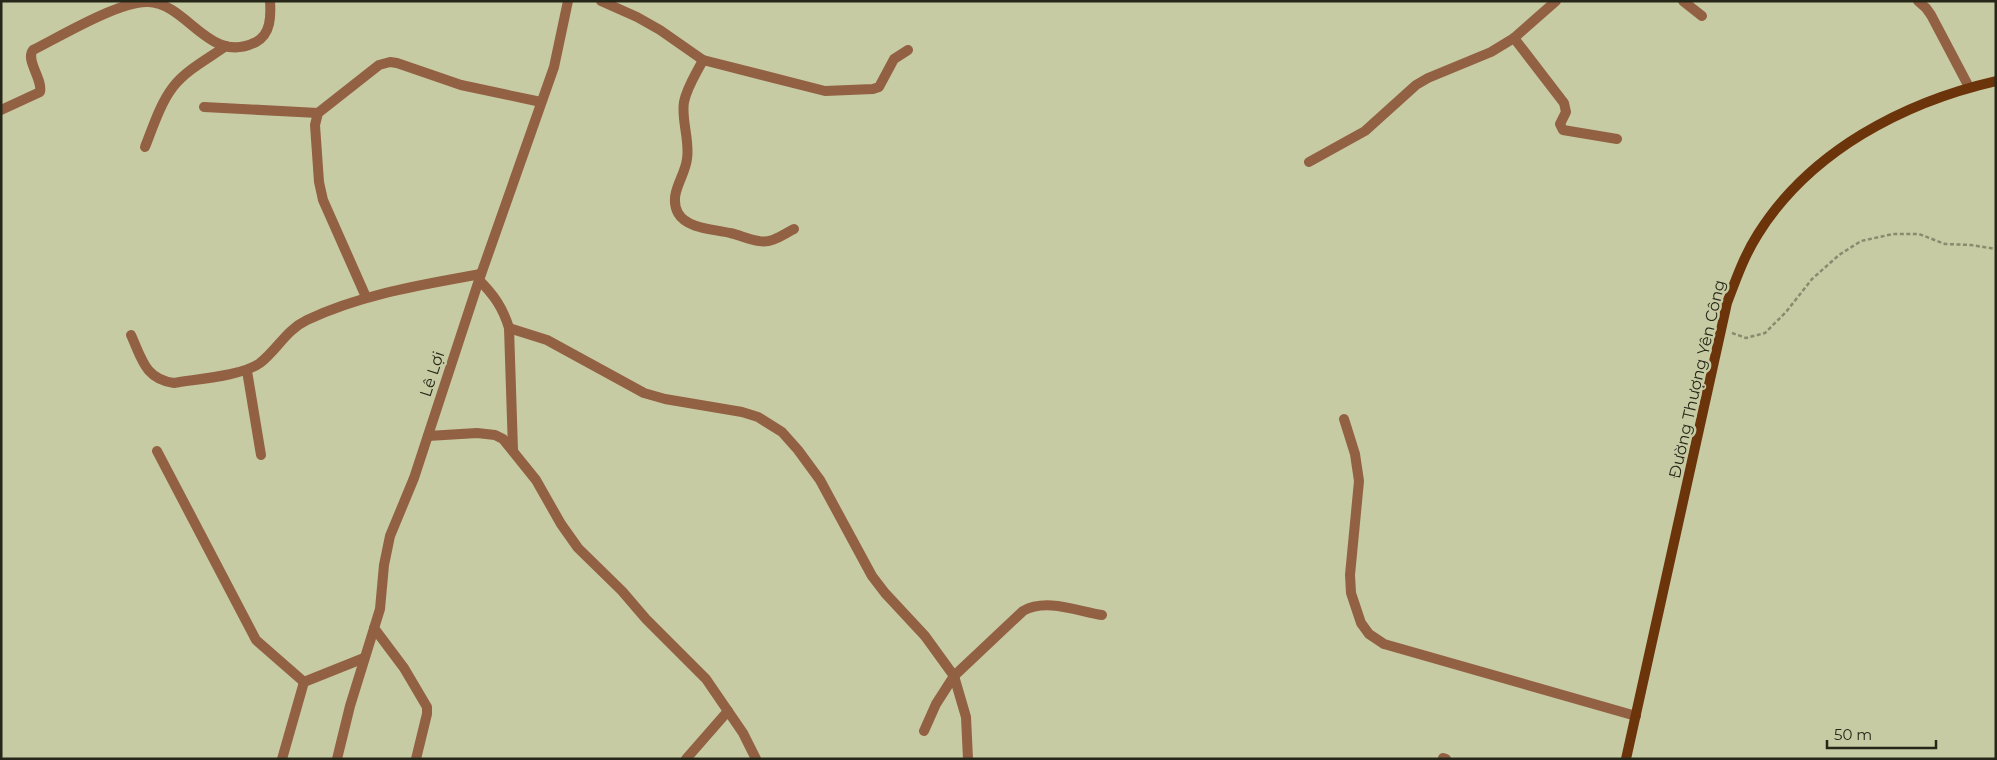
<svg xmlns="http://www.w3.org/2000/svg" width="1997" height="760" viewBox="0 0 1997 760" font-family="Montserrat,sans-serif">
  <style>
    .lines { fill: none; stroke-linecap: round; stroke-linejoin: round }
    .path { stroke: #888b6d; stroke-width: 2.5; stroke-dasharray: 4 2.5; stroke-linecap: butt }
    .minor { stroke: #926143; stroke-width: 10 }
    .secondary { stroke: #6c340a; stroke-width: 10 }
    .labels { text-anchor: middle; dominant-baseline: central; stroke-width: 5; stroke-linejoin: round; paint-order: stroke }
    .street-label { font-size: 16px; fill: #262718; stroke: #c7cba3 }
  </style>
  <rect width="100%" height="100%" fill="#c7cba3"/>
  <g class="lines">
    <path class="path" d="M1732,333L1746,338L1765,333L1786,312L1812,279L1839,255L1861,241L1893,234H1919L1945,244L1971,245L1996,249"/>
    <g class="minor">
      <path d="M601,1L637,17L660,30L703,60L825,91L873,89L879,87L894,59L908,50"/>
      <path d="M1683,1L1702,16"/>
      <path d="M1918,1L1926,8L1931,15L1969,87"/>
      <path d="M1514,38L1564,103L1566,112L1560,124L1563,130L1617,139"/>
      <path d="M703,60C696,74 687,87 684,102C681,120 690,140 687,159C685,177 668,194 678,213C687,229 714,229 730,233C740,235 749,240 759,241C771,244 784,234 794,229"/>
      <path d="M204,107L318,113"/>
      <path d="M1,110L40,92C43,79 25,60 33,50C61,36 119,1 148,2C188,3 209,66 256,42C271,34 271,16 270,1"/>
      <path d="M145,147C153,127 160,104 173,87C186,70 209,58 226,46"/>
      <path d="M1309,162L1365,131L1416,85L1428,78L1491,52L1514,38L1556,1"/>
      <path d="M479,280C494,295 503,308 509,328L513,450"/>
      <path d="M366,297L323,200L319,182L315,125L318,113L379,65L390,62L397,63L461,85L541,102"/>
      <path d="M509,328L547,340L644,393L665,399L742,412L758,417L782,432L798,450L820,480L872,576L885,593L925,636L954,676L966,717L968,759"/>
      <path d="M131,335C142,359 145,379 174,383C197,379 242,376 260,363C277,350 286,330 307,320C362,294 421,285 481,274"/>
      <path d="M247,371L261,455"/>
      <path d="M1344,419L1355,454L1359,481L1350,575L1351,593L1361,623L1369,634L1384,644L1636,716"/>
      <path d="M428,436L477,433L495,435L503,439L536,480L561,524L578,548L622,591L646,619L706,679L743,733L756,759"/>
      <path d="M157,451L256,640L304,682"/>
      <path d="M374,628L404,668L427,707V714L416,759"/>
      <path d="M924,731L936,704L954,676L1023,611C1046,598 1077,611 1102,615"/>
      <path d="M1443,758L1446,759"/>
      <path d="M282,759L304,682L364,658"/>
      <path d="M337,759L350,706L380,609L384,565L390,536L414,478L479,280L554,67L568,1"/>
      <path d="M686,759L728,711"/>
    </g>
    <path class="secondary" d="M1626,759L1727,303C1736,279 1744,256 1758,234C1810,151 1904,102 1996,81"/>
  </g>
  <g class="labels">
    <g class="street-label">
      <text transform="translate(432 374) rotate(-72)">Lê Lợi</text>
      <text transform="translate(1697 379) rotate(-77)">Đường Thượng Yên Công</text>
    </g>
  </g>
  <rect width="1997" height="760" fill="none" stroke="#262718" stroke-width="5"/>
  <path d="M1827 740v8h109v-8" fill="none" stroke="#262718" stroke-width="2.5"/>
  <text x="1834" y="740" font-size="15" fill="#262718" stroke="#c7cba3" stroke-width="4" paint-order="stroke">50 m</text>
</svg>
